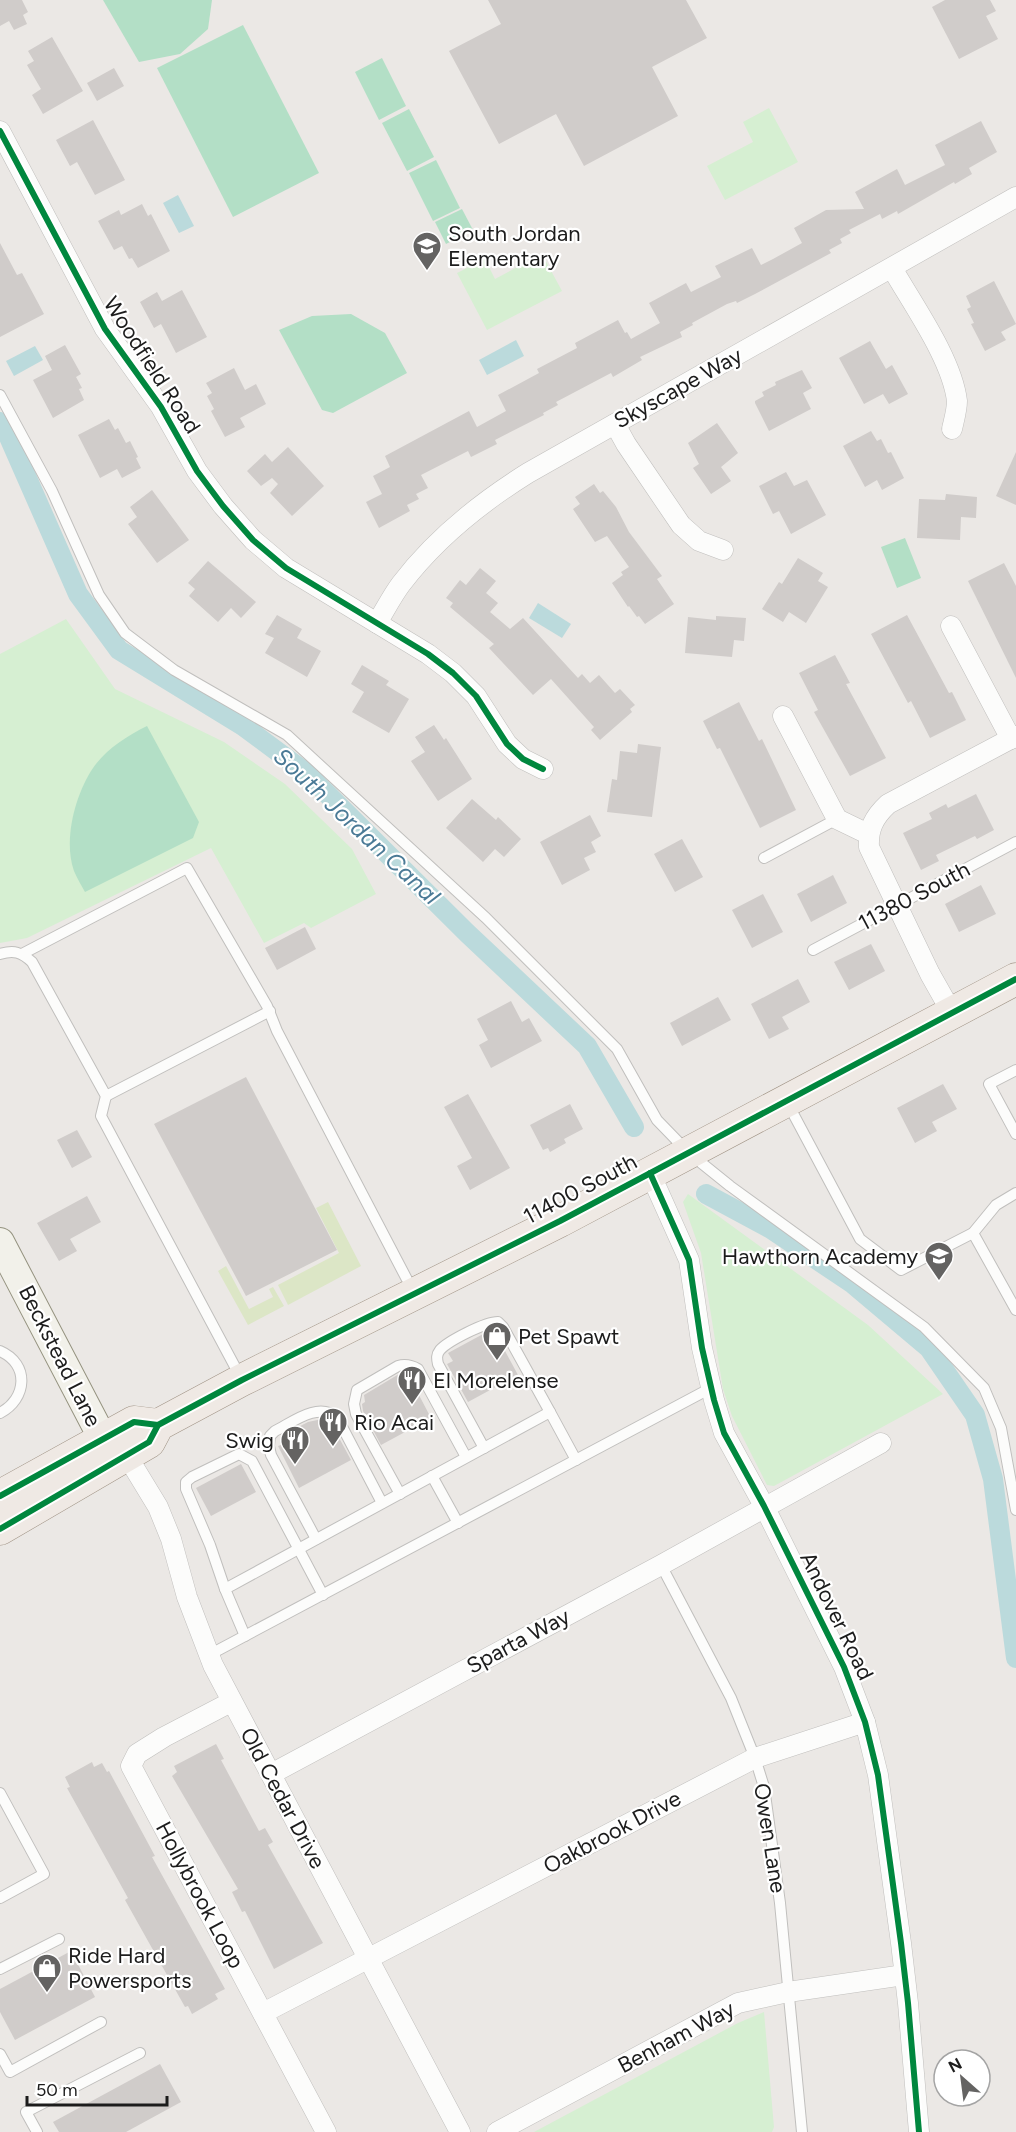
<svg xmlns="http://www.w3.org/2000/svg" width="1016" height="2132" viewBox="0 0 1016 2132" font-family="Figtree,sans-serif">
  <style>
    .grass { fill: #dce6c6 }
    .park { fill: #d6efd2 }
    .pitch { fill: #b3dfc6 }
    .water { fill: #bbdadc }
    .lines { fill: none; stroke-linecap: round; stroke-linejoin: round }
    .canal { stroke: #bbdadc; stroke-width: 20 }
    .building { fill: #d0ccca }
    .lane-casing { stroke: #c0bfbd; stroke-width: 12 }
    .street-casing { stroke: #c0bfbd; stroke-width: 21 }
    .secondary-casing { stroke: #94927f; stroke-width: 30 }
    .primary-casing { stroke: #9f9284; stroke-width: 33 }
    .lane { stroke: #fcfcfb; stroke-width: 10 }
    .street { stroke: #fcfcfb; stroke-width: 20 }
    .secondary { stroke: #f2f1ea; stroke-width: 28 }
    .primary { stroke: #efe9e4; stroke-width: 32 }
    .cycleway-casing { stroke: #fff; stroke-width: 10 }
    .cycleway { stroke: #00873e; stroke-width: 6 }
    .labels { text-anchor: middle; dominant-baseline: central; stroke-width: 4.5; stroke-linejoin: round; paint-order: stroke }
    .poi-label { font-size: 22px; fill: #1c1c1c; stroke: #fff; text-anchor: start }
    .street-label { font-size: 22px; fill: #1c1c1c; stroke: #fff }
    .water-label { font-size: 24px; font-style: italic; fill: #4a7a96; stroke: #fff }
  </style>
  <rect width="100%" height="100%" fill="#ebe8e5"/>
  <g class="grass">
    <path d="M328,1202L361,1266L288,1305L278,1285L339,1253L316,1208Z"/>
    <path d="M226,1266L249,1309L273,1297L269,1289L273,1287L284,1306L248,1325L218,1271Z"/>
  </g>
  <g class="park">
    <path d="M769,108L798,162L725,200L707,166L753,142L743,122Z"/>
    <path d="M542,254L562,291L487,330L457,273L485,259L495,279Z"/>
    <path d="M66,619L115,689L224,742L285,784L352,849L376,894L311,928L304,923L264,943L211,848L27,938L0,943V654Z"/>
    <path d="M688,1194L868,1325L943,1394L774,1486L767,1485L732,1416L723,1389L701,1253L683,1202Z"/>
    <path d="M764,2012L774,2127L772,2132H534L738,2023Z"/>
  </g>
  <g class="pitch">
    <path d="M103,0H212L208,29L180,54L139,62Z"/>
    <path d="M243,25L319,173L233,217L157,68Z"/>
    <path d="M382,58L406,106L379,120L355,72Z"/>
    <path d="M409,109L434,157L407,171L382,123Z"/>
    <path d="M436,160L460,208L433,221L409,173Z"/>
    <path d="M462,209L473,230L446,244L435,222Z"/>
    <path d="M351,314L385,333L407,373L333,413L322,410L279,330L312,316Z"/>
    <path d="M905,538L921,578L897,588L881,547Z"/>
    <path d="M147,726L199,822L193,838L85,892C81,885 77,878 74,871C63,840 75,795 93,768C106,749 127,736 147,726Z"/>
  </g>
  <g class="water">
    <path d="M178,195L194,226L179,233L163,203Z"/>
    <path d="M516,340L524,356L487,375L479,360Z"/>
    <path d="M35,346L43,360L14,376L6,361Z"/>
    <path d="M538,603L571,624L562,638L529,618Z"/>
  </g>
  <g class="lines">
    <g class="canal">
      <path d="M0,422L5,428L78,594L119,650L243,726L305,772L467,933L587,1046L634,1127"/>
      <path d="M706,1194L771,1229L853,1284L929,1348L975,1415L993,1479L1016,1658"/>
    </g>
  </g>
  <g class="building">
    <path d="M0,0H22L28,12L23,15L27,24L14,30L9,21L0,26Z"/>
    <path d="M488,0H686L707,38L652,67L678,116L584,166L556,114L499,144L449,51L501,24Z"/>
    <path d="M945,0H990L996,11L986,16L998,39L959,59L932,7Z"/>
    <path d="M52,37L83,91L43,114L32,95L41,89L27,65L34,61L28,51Z"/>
    <path d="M114,68L124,86L97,101L87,83Z"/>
    <path d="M93,120L125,180L95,195L77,162L70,166L56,140Z"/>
    <path d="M981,121L997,152L969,168L972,174L955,184L954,182L898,214L897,211L882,219L880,214L849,230L851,233L840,239L842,243L829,250L831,253L755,294L737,303L736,301L727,304L692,323L693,325L680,332L682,337L640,357L642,360L613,377L611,373L556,402L558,405L543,413L544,415L495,440L497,444L471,457L468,451L421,475L428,488L416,494L419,499L407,505L410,511L379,528L366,502L382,494L373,476L390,467L385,456L469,411L477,427L506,411L498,395L539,373L537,369L577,348L575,343L618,320L625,333L627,332L631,339L660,323L649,303L686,283L691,292L721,277L715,266L752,248L761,265L773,259L802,243L794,228L826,210L864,209L855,192L897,169L905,185L945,165L935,145Z"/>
    <path d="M142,204L148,216L151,214L170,251L138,268L132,258L129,259L122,246L114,250L98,221L119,210L121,215Z"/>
    <path d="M0,243L17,275L22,273L44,314L0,337Z"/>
    <path d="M994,281L1016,324L1001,332L1006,340L985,351L971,324L974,323L967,309L971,307L966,296Z"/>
    <path d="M182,290L207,337L176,353L161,324L154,328L140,302L157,292L162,301Z"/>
    <path d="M870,341L886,369L892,365L908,394L889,404L883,394L864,404L839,358Z"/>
    <path d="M65,345L81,374L76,377L82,388L79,389L84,400L53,418L33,380L52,370L45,356Z"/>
    <path d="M234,368L245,390L256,384L266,404L240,418L245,427L225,437L211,411L214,409L207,396L212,393L206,383Z"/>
    <path d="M802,370L812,388L803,393L811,409L769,431L755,403V401L764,396L762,392L776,385L775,382Z"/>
    <path d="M109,419L115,430L118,428L126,443L130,441L138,457L136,458L141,468L122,478L117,469L100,478L78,435Z"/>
    <path d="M717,423L738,453L721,467L731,481L711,494L693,468L699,464L688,443Z"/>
    <path d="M871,431L877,441L881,439L888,453L891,452L904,478L882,490L877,480L865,487L843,446Z"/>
    <path d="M288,447L324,486L292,516L270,493L278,484L272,478L261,486L247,471L265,454L272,462Z"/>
    <path d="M1016,452V505L996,496Z"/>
    <path d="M786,472L794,486L807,480L826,515L791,534L779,511L773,514L759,486Z"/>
    <path d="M594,484L600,493L603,491L616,507L629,532L662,576L657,579L674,604L645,624L639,616L637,617L629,606L628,607L612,583L623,575L621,572L629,567L607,536L595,542L573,509L580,504L575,497Z"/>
    <path d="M152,490L189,540L157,563L128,524L137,517L130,507Z"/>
    <path d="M946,494L977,497L976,518L961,517L960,540L917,538L919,499L945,500Z"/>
    <path d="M798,558L823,573L818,581L828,587L806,623L789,612L783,622L762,609L779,582L782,584Z"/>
    <path d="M208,561L256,602L241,618L231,608L218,622L189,596L195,589L188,583Z"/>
    <path d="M1004,563L1016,586V678L968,581Z"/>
    <path d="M480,568L496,581L486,593L498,603L490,612L510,629L523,618L578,678L582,674L590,683L599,675L615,693L620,689L635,705L630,709L632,712L600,740L591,730L594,727L551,679L533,695L489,648L494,644L450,607L453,603L446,598L460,580L466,585Z"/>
    <path d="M277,615L302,629L297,638L321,651L307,677L265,653L274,638L265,634Z"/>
    <path d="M907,615L949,693L952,692L966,720L930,738L911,701L908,703L871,634Z"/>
    <path d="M716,616L746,618L744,641L734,640L732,657L685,653L688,617L716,620Z"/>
    <path d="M835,655L850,683L846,684L886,758L850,776L814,712L818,710L799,673Z"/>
    <path d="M362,665L389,681L386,685L409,699L389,733L352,712L364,692L351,684Z"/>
    <path d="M739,702L759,741L762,739L796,810L760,828L720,748L717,749L703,721Z"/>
    <path d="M434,725L444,740L446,738L472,779L438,801L411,761L425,752L415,737Z"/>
    <path d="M638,744L661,747L652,817L607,812L612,779L617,780L620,751L637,753Z"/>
    <path d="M976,794L994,830L977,839L975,836L936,855L939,861L921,870L903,833L932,819L929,813L946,804L948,808Z"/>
    <path d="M472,799L496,820L498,817L521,839L504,857L495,849L483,862L446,828Z"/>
    <path d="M590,815L601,836L591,842L596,852L584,858L590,870L562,885L540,842Z"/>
    <path d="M682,839L703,877L675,892L654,854Z"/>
    <path d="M833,875L847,903L811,922L797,894Z"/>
    <path d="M981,885L996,914L959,932L945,904Z"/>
    <path d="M763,894L783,932L752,948L732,910Z"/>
    <path d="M305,927L316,949L277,970L265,948Z"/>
    <path d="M871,944L885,971L849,990L834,962Z"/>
    <path d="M798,979L810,1002L782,1017L789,1029L769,1039L751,1004Z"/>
    <path d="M718,997L731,1020L682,1046L670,1023Z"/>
    <path d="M511,1001L522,1022L529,1018L542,1041L491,1068L479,1045L488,1040L477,1019Z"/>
    <path d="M246,1077L337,1250L246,1296L154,1124Z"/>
    <path d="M943,1084L957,1109L932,1122L937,1131L915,1143L897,1108Z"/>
    <path d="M468,1094L510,1168L470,1190L457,1166L472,1158L444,1107Z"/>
    <path d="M570,1104L583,1129L564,1139L566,1143L550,1152L548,1148L543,1150L530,1125Z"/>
    <path d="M77,1130L92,1157L72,1168L57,1140Z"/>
    <path d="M87,1196L101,1222L70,1239L77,1251L59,1261L37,1223Z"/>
    <path d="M485,1333L489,1340L497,1336L518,1375L468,1402L447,1364L453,1361L448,1353Z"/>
    <path d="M399,1374L403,1382L410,1378L431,1418L381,1445L363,1411L362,1404L365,1402L364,1395Z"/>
    <path d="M322,1419L323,1422L327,1420L331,1423L351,1460L299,1488L278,1446L284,1444L281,1436L308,1422Z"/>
    <path d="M241,1464L256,1492L211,1516L196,1488Z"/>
    <path d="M216,1744L224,1759L221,1760L259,1831L265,1828L273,1842L268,1845L323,1943L274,1969L245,1911L242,1912L232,1892L238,1889L172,1776L177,1772L174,1766Z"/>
    <path d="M92,1762L94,1767L102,1763L107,1772L109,1771L155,1856L152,1857L225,1989L215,1994L218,1999L192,2014L188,2006L185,2007L125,1900L128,1898L67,1788L70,1787L65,1777Z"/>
    <path d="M71,1951L95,1997L15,2040L0,2012V1989Z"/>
    <path d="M160,2064L181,2102L126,2132H59L53,2122Z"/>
  </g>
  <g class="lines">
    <g class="lane-casing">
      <g id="lane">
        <path d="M0,395L52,491L99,595L125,633L174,670L287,735L486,918L617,1049L657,1120L689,1153L730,1186L924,1327L984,1388L1001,1428L1016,1510"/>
        <path d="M764,858L837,819"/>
        <path d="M813,950L1016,842"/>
        <path d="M0,954C14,950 21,952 32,962L106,1096L101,1116L241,1378"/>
        <path d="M22,954L187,868L267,1006L277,1031L413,1291"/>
        <path d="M1016,1070L989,1084L1016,1134"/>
        <path d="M106,1096L270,1011"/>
        <path d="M788,1104L860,1239L901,1270L973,1233L996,1205L1016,1193"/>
        <path d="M973,1233L1016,1310"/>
        <path d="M0,1351C30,1364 27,1399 0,1413"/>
        <path d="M484,1448L438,1364C437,1359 436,1355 440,1350C448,1341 485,1322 498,1322L503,1327L550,1412"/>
        <path d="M432,1476L458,1523"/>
        <path d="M400,1494L356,1414L354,1404L357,1390L398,1366C405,1364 411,1365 418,1369L466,1457"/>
        <path d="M316,1539L271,1455L269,1446L270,1436L275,1431C293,1422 317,1402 337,1417L382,1503"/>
        <path d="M661,1565L731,1698L755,1758L764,1787L780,1903L802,2132"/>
        <path d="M225,1589L210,1545L186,1489V1482L192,1477L239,1454L252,1461L323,1595"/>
        <path d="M245,1636L225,1589L550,1412L576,1460"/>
        <path d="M209,1655L711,1388"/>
        <path d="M0,1793L44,1874L0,1898"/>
        <path d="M0,1969L59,1939"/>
        <path d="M0,2054L10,2072L101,2022"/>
        <path d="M37,2132L26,2112L140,2053"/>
      </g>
    </g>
    <g class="street-casing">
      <g id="street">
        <path d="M0,131L105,329L161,407L197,471L223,506L253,540L286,568L428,654L453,673L476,696L507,744L523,759L543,769"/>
        <path d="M892,268C913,305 952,359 957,401C957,410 954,420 952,429"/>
        <path d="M615,424L626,444L681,525L699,541L723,550"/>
        <path d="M377,623C385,610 392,596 401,584C436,538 480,503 528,473L1016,197"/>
        <path d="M951,626L1011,739"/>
        <path d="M783,716L837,819L868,834"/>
        <path d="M952,1013L930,974L869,847C868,829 874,817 888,804L1016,736"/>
        <path d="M650,1173L689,1260L702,1348L714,1400L724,1433L764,1506L844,1667L865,1722L878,1775L901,1943L908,2003L919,2132"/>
        <path d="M127,1456L158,1507L171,1539L187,1597L213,1665L460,2132"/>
        <path d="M231,1702L164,1737L137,1754L131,1766L326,2132"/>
        <path d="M271,1774L661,1565L881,1443"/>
        <path d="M263,2013L755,1758L865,1722"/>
        <path d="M497,2132L738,2003L788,1992L904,1975"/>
      </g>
    </g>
    <g class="secondary-casing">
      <path id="secondary" d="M0,1242L103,1439"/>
    </g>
    <g class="primary-casing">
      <g id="primary">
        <path d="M0,1496L134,1422L158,1425"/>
        <path d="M0,1529L149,1442L158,1425L242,1380L560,1221L1016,979"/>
      </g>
    </g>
    <use href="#lane" class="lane"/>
    <use href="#street" class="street"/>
    <use href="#secondary" class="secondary"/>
    <use href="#primary" class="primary"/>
    <g class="cycleway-casing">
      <g id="cycleway">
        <path d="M0,131L105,329L161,407L197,471L223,506L253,540L286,568L428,654L453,673L476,696L507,744L523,759L543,769"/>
        <path d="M650,1173L689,1260L702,1348L714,1400L724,1433L764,1506L844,1667L865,1722L878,1775L901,1943L908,2003L919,2132"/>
        <path d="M0,1496L134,1422L158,1425"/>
        <path d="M0,1529L149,1442L158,1425L242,1380L560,1221L1016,979"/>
      </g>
    </g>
    <use href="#cycleway" class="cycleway"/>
  </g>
  <defs>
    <g id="school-pin" transform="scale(1.5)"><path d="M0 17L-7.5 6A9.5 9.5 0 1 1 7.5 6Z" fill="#646362" stroke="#fff"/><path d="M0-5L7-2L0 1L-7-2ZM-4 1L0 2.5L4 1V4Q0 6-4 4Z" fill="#fff"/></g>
    <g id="shop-pin" transform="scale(1.5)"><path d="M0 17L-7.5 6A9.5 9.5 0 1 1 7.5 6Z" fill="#646362" stroke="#fff"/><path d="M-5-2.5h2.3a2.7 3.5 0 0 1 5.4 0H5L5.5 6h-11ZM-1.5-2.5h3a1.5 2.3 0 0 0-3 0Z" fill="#fff"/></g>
    <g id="restaurant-pin" transform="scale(1.5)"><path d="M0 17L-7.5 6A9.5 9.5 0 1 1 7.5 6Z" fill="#646362" stroke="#fff"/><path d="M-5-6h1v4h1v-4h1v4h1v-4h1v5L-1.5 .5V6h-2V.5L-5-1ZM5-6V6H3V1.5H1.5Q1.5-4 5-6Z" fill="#fff"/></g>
  </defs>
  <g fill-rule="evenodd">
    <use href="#school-pin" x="427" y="246"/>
    <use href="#school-pin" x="939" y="1256"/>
    <use href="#shop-pin" x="497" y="1336"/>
    <use href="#restaurant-pin" x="412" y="1380"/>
    <use href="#restaurant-pin" x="333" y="1422"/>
    <use href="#restaurant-pin" x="295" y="1440"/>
    <use href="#shop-pin" x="47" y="1968"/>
  </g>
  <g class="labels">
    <g class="poi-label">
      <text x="448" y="233">South Jordan<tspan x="448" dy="25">Elementary</tspan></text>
      <text x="918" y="1256" text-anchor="end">Hawthorn Academy</text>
      <text x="518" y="1336">Pet Spawt</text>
      <text x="433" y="1380">El Morelense</text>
      <text x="354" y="1422">Rio Acai</text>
      <text x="274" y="1440" text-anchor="end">Swig</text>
      <text x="68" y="1955">Ride Hard<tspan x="68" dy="25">Powersports</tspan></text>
    </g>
    <g class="street-label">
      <text transform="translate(152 365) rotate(57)">Woodfield Road</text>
      <text transform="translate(678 388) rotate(-29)">Skyscape Way</text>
      <text transform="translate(914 896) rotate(-28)">11380 South</text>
      <text transform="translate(580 1189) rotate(-28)">11400 South</text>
      <text transform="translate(60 1356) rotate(63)">Beckstead Lane</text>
      <text transform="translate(837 1616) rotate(64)">Andover Road</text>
      <text transform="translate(518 1641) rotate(-28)">Sparta Way</text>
      <text transform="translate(283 1798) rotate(62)">Old Cedar Drive</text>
      <text transform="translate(612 1832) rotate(-28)">Oakbrook Drive</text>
      <text transform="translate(770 1838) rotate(81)">Owen Lane</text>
      <text transform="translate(200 1895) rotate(62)">Hollybrook Loop</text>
      <text transform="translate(676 2037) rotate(-28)">Benham Way</text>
    </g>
    <g class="water-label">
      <text transform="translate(357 826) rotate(43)">South Jordan Canal</text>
    </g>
  </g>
  <g transform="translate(962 2078) rotate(332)"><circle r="28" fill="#ffffff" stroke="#a4a4a4" stroke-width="1.5"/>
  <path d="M0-4.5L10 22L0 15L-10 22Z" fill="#646362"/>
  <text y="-9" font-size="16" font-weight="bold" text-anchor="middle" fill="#1c1c1c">N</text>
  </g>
  <path d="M27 2096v9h140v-9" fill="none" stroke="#1c1c1c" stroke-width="3"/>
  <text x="36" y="2096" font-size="18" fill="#1c1c1c" stroke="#ffffff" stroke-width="4.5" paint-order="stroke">50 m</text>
</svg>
